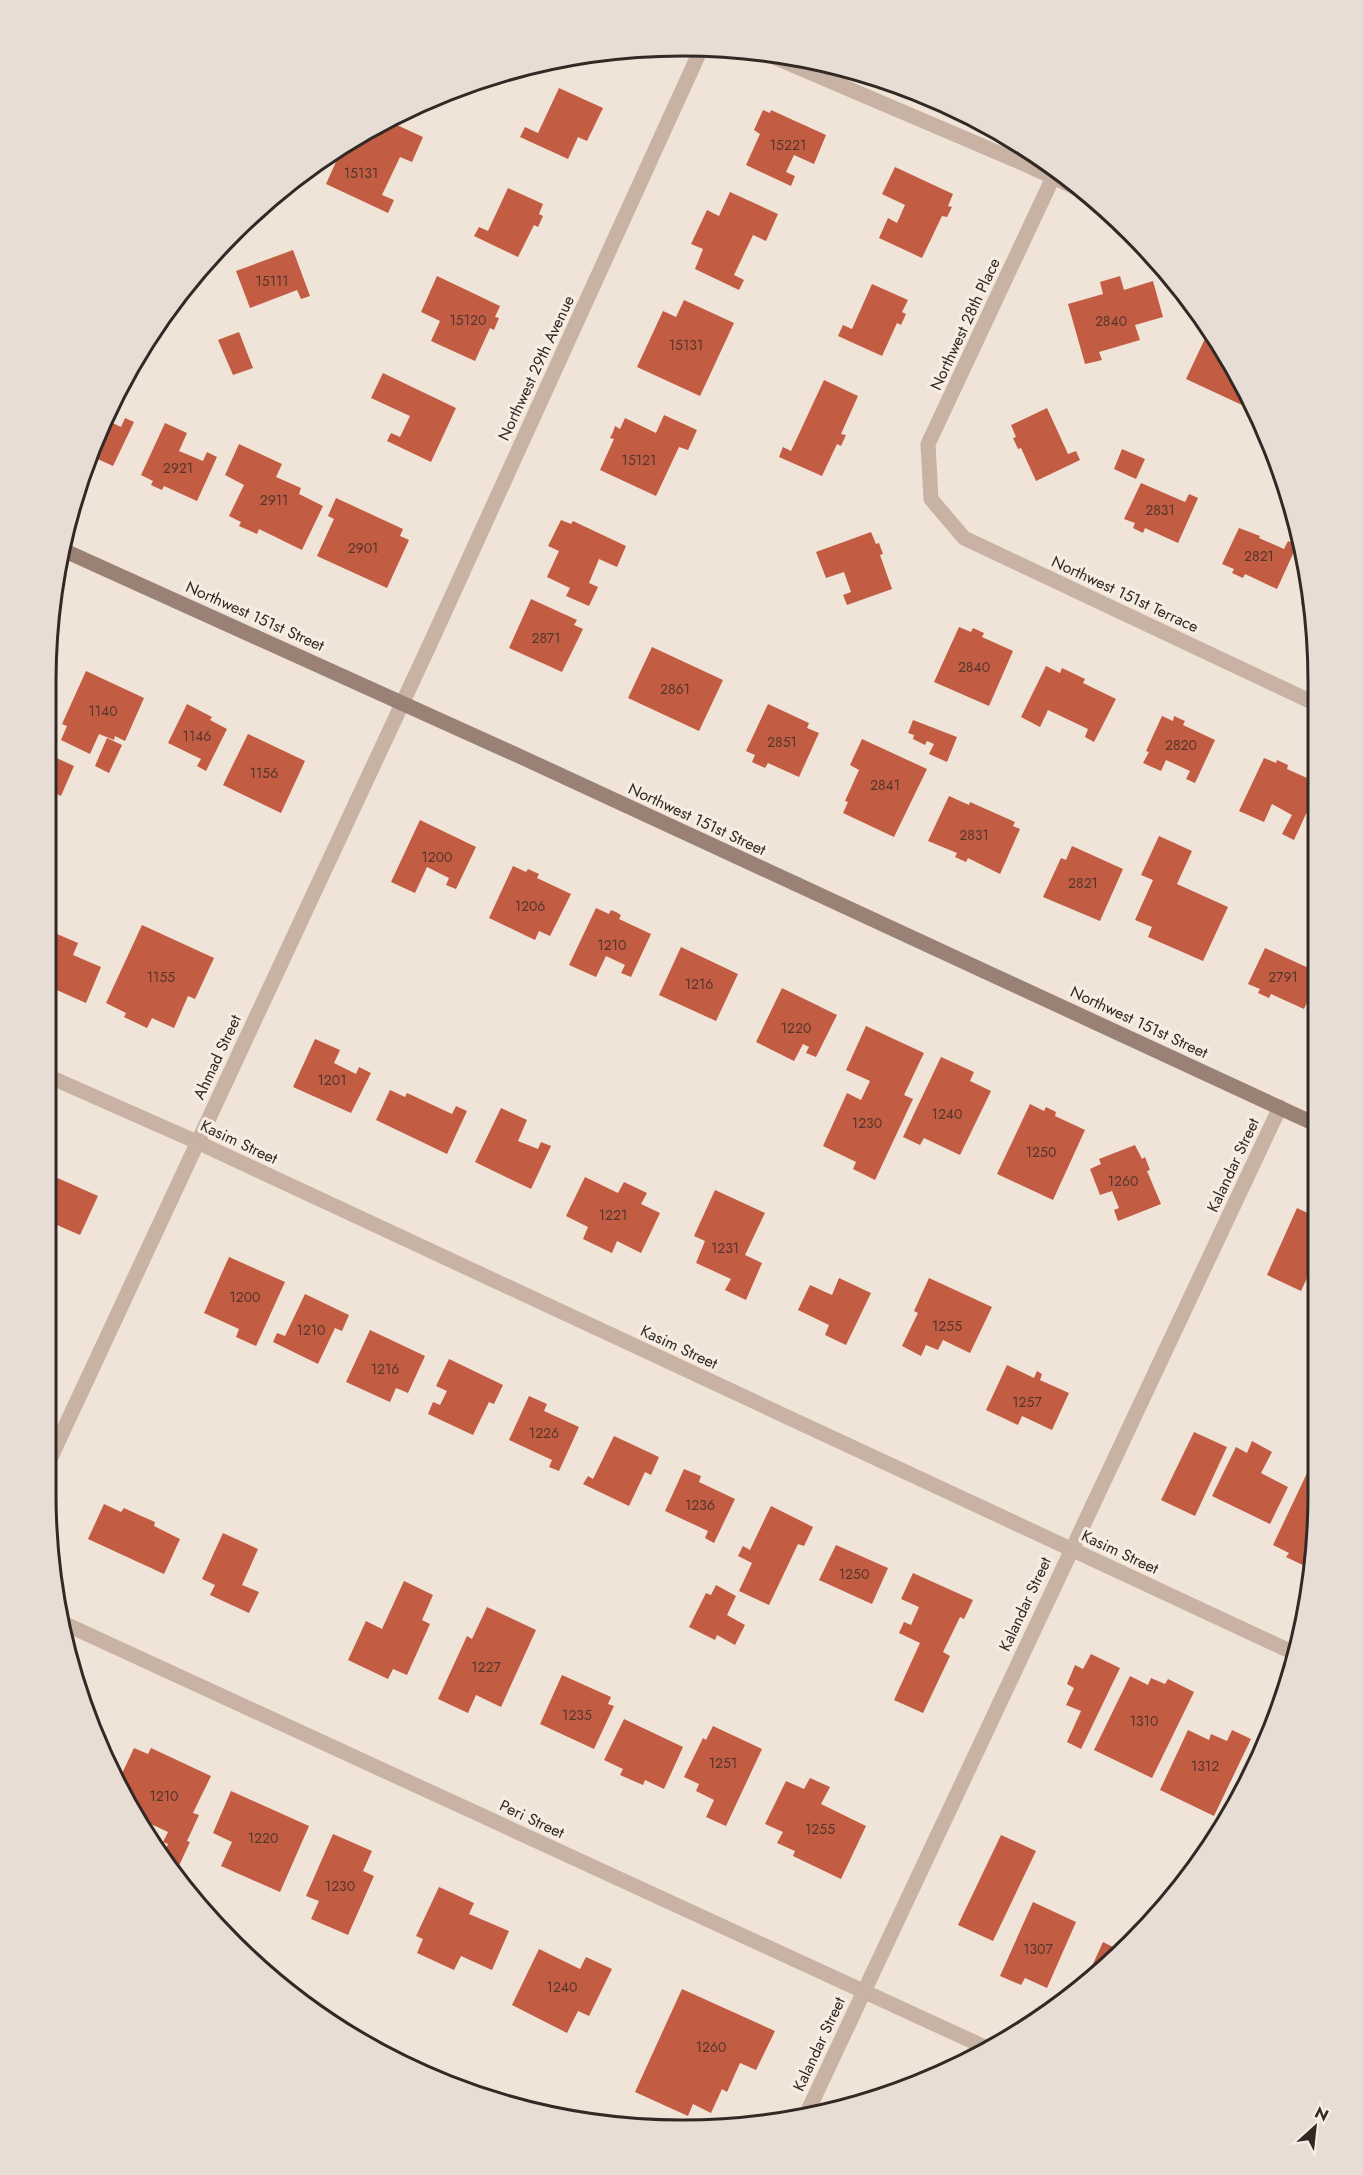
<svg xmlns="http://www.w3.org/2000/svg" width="1363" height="2175" viewBox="0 0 1363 2175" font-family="Jost,sans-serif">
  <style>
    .building { fill: #c25d43 }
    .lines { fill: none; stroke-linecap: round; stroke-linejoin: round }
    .street { stroke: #c7b2a4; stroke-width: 15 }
    .secondary { stroke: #9a8176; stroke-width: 15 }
    .labels { text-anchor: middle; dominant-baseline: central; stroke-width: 6; stroke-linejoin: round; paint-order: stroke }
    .number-label { font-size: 14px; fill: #56362c }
    .street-label { font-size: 16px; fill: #322925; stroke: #f8ede3 }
    .rim { fill: none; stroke: #322925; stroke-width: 3 }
  </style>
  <rect width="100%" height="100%" fill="#f0e3d7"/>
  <g class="building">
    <path d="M599,50H623L619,59Z"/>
    <path d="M559,88L603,108L587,141L578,137L568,159L520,137L525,127L538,133Z"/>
    <path d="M763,110L770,113L771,110L826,135L814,164L794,155L786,172L795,176L791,186L746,165L760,134L754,130Z"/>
    <path d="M386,120L423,137L412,162L400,157L382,195L394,200L388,213L326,184L344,144L364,130Z"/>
    <path d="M895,167L953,194L948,206L952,207L947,217L942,216L922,258L879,238L888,218L897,223L905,205L882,194Z"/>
    <path d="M508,188L543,204L539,214L543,216L538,227L534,225L518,257L474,236L479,227L488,231Z"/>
    <path d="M730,192L778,214L766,241L753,235L734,275L744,280L739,290L695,269L703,249L691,244L707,210L719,216Z"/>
    <path d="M293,250L310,296L301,299L297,290L250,308L236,271Z"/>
    <path d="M437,276L500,306L495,317L499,318L494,330L490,328L475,361L431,341L440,321L421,312Z"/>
    <path d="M1120,276L1124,290L1153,281L1163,317L1135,325L1140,340L1099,352L1102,360L1085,364L1068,304L1103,294L1100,282Z"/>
    <path d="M872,284L908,300L902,312L906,314L901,325L897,323L882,356L838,336L843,325L852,329Z"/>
    <path d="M684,300L734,323L700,396L637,367L663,311L676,317Z"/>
    <path d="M1209,330L1233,364L1247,395L1242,405L1186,379Z"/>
    <path d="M239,332L253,368L233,375L218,340Z"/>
    <path d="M383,373L456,408L431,462L387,441L391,433L400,437L410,416L371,398Z"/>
    <path d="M824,380L858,396L841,434L846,435L841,446L837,444L822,476L779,457L783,447L791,451Z"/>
    <path d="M1047,408L1068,454L1076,451L1080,460L1036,481L1021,448L1018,449L1013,438L1016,437L1011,425Z"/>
    <path d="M664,415L697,430L688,450L679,447L656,496L600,470L614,439L610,438L613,432L615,426L620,429L625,418L656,433Z"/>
    <path d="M125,418L134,422L113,466L89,455L94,438L104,419L121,427Z"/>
    <path d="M165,423L187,433L179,451L203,461L207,452L217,457L197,501L164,486L162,490L151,485L153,481L141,475Z"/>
    <path d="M239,444L282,464L276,477L301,488L299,494L323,506L302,550L259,529L257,534L239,526L241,522L229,516L244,485L225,475Z"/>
    <path d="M1122,449L1145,459L1136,479L1114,469Z"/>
    <path d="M1141,483L1185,502L1189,494L1198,498L1178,543L1145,528L1143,533L1133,528L1135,523L1124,519Z"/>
    <path d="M336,498L403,529L400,536L409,540L387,588L317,556L334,519L328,516Z"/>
    <path d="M561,520L571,524L573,521L626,546L617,567L599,559L589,583L598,587L589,606L566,596L570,588L547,577L559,551L548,546Z"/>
    <path d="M1239,528L1260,536L1259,538L1284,549L1288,541L1297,545L1277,589L1245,574L1243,578L1232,573L1234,569L1222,564Z"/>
    <path d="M871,532L876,544L879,543L883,554L880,555L892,589L847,605L843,595L851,592L844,572L826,578L816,552Z"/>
    <path d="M1307,591L1310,608L1301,604Z"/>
    <path d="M531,599L577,620L574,625L583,629L562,672L509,648Z"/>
    <path d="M959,627L971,632L973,628L984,633L982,637L1013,651L989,706L934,682Z"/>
    <path d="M652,647L723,680L699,731L628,698Z"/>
    <path d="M50,658L58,661L50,678Z"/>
    <path d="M1046,666L1060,673L1062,668L1085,679L1083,683L1116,699L1094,742L1085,737L1088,729L1048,710L1040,727L1021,717Z"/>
    <path d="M86,671L144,698L125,741L115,736L114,740L99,734L90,754L61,740L67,726L62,724Z"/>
    <path d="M187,704L212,717L210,720L227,729L206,771L197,766L201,759L168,743Z"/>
    <path d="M768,704L809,723L807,728L819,733L799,777L768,763L765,768L752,762L755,755L746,751Z"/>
    <path d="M1162,716L1173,721L1174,716L1185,721L1183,725L1215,740L1195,783L1186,779L1190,771L1166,760L1161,771L1143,763L1149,752L1146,751Z"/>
    <path d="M913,720L957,737L947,762L929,754L934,744L927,741L925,745L913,739L914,735L908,733Z"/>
    <path d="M248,734L305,761L281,813L223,785Z"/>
    <path d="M107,738L122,745L109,773L95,766Z"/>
    <path d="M862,739L927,769L894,837L843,813L848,802L845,801L859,770L850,765Z"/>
    <path d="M50,755L74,766L61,796L50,791Z"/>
    <path d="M1264,758L1276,763L1277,760L1288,765L1287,769L1316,782V792L1294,840L1282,834L1292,815L1272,804L1264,822L1239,811Z"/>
    <path d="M949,796L969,805L970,802L1015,822L1013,826L1020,829L1000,874L968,858L966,862L955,857L957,853L928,841Z"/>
    <path d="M420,820L476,847L456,889L446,885L449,878L427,867L415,893L391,882Z"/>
    <path d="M1159,836L1192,851L1177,884L1228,907L1203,961L1148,937L1152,927L1135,920L1153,880L1141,875Z"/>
    <path d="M1072,846L1123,869L1100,921L1043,897L1061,858L1066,860Z"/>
    <path d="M513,866L526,872L528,869L539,874L537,878L571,894L550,936L539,931L535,940L489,918Z"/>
    <path d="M596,908L609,914L611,910L616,912L621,915L619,919L651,934L631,977L621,973L625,965L606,956L596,977L569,965Z"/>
    <path d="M142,925L214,958L195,999L188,996L174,1028L152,1018L147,1028L124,1017L126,1013L106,1003Z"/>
    <path d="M50,931L78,943L73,955L101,967L86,1003L50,987Z"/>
    <path d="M681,947L738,974L716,1021L659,995Z"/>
    <path d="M1265,948L1315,971V985L1304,1009L1271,994L1269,998L1258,993L1260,989L1248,984Z"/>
    <path d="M782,988L837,1015L816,1057L806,1053L809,1047L803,1044L794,1061L756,1042Z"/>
    <path d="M866,1026L924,1053L904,1095L913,1099L875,1180L853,1169L856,1162L823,1146L847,1093L861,1100L870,1081L846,1070Z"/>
    <path d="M315,1039L340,1050L334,1063L356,1074L359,1067L371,1073L351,1113L293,1087Z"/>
    <path d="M941,1057L974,1072L970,1081L991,1091L960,1155L924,1138L920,1145L903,1137Z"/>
    <path d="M390,1090L405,1097L407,1093L452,1114L456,1106L467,1111L447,1154L376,1120Z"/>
    <path d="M1030,1104L1044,1111L1046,1107L1056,1112L1055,1116L1085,1130L1053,1200L997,1174Z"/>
    <path d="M501,1108L527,1120L518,1141L538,1149L541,1142L551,1146L531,1189L475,1162Z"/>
    <path d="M1135,1145L1142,1159L1145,1157L1150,1170L1147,1171L1161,1204L1118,1221L1114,1210L1119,1208L1112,1191L1100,1195L1090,1169L1101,1164L1099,1159Z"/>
    <path d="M53,1176L98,1196L80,1235L50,1222V1182Z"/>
    <path d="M585,1177L618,1193L624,1182L647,1193L641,1204L660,1213L641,1253L617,1241L612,1253L583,1239L588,1227L566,1216Z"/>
    <path d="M715,1190L765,1213L745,1255L762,1263L746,1300L725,1290L731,1279L696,1263L705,1241L694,1236Z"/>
    <path d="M1297,1208L1314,1216V1263L1301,1291L1267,1275Z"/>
    <path d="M229,1257L285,1282L256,1346L236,1337L239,1329L204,1313Z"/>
    <path d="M839,1278L871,1293L846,1345L825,1335L829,1325L798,1310L810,1285L832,1295Z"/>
    <path d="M929,1278L992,1307L970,1353L943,1340L938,1350L926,1345L921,1356L902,1346L918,1313L914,1311Z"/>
    <path d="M305,1294L349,1315L342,1331L335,1328L318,1364L273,1342L277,1333L285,1336Z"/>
    <path d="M370,1330L425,1356L408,1393L396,1388L390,1402L346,1382Z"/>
    <path d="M449,1359L503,1385L494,1404L489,1402L473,1435L428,1414L433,1402L440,1405L447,1391L436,1386Z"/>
    <path d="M1007,1365L1034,1378L1037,1371L1042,1374L1040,1380L1069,1393L1052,1430L1022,1416L1018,1425L986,1410Z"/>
    <path d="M529,1396L547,1404L544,1411L579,1427L559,1471L549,1467L552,1460L509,1440Z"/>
    <path d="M1194,1432L1227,1447L1195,1516L1161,1500Z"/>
    <path d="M614,1436L659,1457L651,1475L645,1472L629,1506L583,1484L588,1476L593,1479Z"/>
    <path d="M1252,1441L1272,1452L1261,1473L1288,1487L1270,1524L1212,1496L1236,1447L1247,1453Z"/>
    <path d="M684,1469L701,1476L699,1482L735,1499L714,1543L705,1538L708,1531L665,1511Z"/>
    <path d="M1308,1471L1313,1473V1565L1310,1563L1307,1567L1286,1557L1289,1553L1273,1545Z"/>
    <path d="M104,1504L121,1512L124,1508L139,1515L155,1522L154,1526L180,1539L164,1574L88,1539Z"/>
    <path d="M771,1506L813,1527L804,1546L798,1544L769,1605L739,1591L752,1563L738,1556L743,1546L750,1550Z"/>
    <path d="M223,1533L258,1549L242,1585L259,1592L249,1613L210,1595L215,1585L202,1579Z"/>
    <path d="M836,1545L888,1568L872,1604L819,1580Z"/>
    <path d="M913,1573L973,1600L964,1619L960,1617L943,1652L950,1656L923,1713L894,1700L920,1643L899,1633L904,1622L911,1625L919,1607L901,1599Z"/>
    <path d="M404,1581L433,1595L422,1620L430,1624L407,1675L393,1669L388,1679L348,1660L366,1621L382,1629Z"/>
    <path d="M716,1585L736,1596L727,1615L745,1625L735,1645L717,1635L715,1640L689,1627L706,1593L711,1595Z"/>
    <path d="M487,1607L536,1630L501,1707L476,1695L468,1713L438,1699L467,1636L472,1639Z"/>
    <path d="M1091,1654L1120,1668L1081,1749L1067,1742L1081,1711L1066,1705L1074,1688L1067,1684L1075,1665L1083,1669Z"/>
    <path d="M562,1675L611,1697L608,1704L614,1706L594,1749L540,1724Z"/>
    <path d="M1130,1676L1148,1685L1151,1678L1165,1684L1168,1679L1194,1692L1152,1778L1094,1750Z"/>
    <path d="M624,1719L683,1747L664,1789L645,1780L643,1785L620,1775L623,1769L604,1760Z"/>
    <path d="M713,1726L762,1749L726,1826L706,1817L714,1800L696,1791L699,1784L684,1777L703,1738L706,1740Z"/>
    <path d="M1188,1730L1209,1740L1211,1734L1227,1741L1232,1730L1251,1739L1214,1816L1160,1790Z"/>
    <path d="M134,1748L148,1754L151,1748L211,1776L193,1813L199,1815L187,1841L190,1842L177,1870L168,1866L162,1859L168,1844L163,1842L168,1832L138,1818L119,1780Z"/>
    <path d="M810,1778L830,1787L821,1804L866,1826L841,1879L793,1856L795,1851L777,1843L783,1832L765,1824L786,1781L804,1789Z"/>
    <path d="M231,1791L309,1826L280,1892L221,1866L232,1842L213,1833Z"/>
    <path d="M333,1834L372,1851L363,1871L374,1876L348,1935L311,1919L319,1901L306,1896Z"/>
    <path d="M1001,1835L1036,1851L993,1941L958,1925Z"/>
    <path d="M439,1887L474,1903L469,1914L509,1931L492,1970L461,1956L454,1970L417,1953L423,1939L416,1936Z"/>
    <path d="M1033,1902L1076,1922L1047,1988L1025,1978L1021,1985L1000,1976Z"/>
    <path d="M1103,1942L1117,1949L1111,1962L1083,1986Z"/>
    <path d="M539,1949L580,1969L586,1957L612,1969L589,2016L578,2011L567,2033L512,2005Z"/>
    <path d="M682,1989L775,2031L756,2070L740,2063L727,2092L722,2089L711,2113L693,2104L688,2116L635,2092Z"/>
  </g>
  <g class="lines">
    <g class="street">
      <path d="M767,54L1020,162L1085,192"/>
      <path d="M1057,169L928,444L931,499L964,538L1316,704"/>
      <path d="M50,1077L197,1142L1292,1652"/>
      <path d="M50,1459L430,644L702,47"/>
      <path d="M61,1622L989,2049"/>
      <path d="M805,2117L1280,1107"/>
    </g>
    <path class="secondary" d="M63,550L519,756L1315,1124"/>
  </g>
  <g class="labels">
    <g class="number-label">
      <text x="788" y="145">15221</text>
      <text x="361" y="173">15131</text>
      <text x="272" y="281">15111</text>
      <text x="468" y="320">15120</text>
      <text x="1111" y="321">2840</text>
      <text x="686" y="345">15131</text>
      <text x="639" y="460">15121</text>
      <text x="178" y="468">2921</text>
      <text x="274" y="500">2911</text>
      <text x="1160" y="510">2831</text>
      <text x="363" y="548">2901</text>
      <text x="1259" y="556">2821</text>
      <text x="546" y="638">2871</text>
      <text x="974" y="667">2840</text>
      <text x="675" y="689">2861</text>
      <text x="103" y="711">1140</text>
      <text x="197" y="736">1146</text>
      <text x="782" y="742">2851</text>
      <text x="1181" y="745">2820</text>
      <text x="264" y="773">1156</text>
      <text x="885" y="785">2841</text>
      <text x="974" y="835">2831</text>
      <text x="437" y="857">1200</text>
      <text x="1083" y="883">2821</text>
      <text x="530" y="906">1206</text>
      <text x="612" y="945">1210</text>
      <text x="161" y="977">1155</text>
      <text x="1283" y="977">2791</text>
      <text x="699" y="984">1216</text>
      <text x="796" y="1028">1220</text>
      <text x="332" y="1080">1201</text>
      <text x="947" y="1114">1240</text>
      <text x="867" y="1123">1230</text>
      <text x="1041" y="1152">1250</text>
      <text x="1123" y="1181">1260</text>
      <text x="613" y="1215">1221</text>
      <text x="725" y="1248">1231</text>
      <text x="245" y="1297">1200</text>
      <text x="947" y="1326">1255</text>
      <text x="311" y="1330">1210</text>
      <text x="385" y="1369">1216</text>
      <text x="1027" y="1402">1257</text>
      <text x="544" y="1433">1226</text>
      <text x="700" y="1505">1236</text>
      <text x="854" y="1574">1250</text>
      <text x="486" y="1667">1227</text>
      <text x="577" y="1715">1235</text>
      <text x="1144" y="1721">1310</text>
      <text x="723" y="1763">1251</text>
      <text x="1205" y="1766">1312</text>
      <text x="164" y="1796">1210</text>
      <text x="820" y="1829">1255</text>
      <text x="263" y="1838">1220</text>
      <text x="340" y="1886">1230</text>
      <text x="1038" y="1949">1307</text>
      <text x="562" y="1987">1240</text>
      <text x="711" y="2047">1260</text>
    </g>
    <g class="street-label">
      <text transform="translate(965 324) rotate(-65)">Northwest 28th Place</text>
      <text transform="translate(536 368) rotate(-65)">Northwest 29th Avenue</text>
      <text transform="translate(1125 594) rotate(25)">Northwest 151st Terrace</text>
      <text transform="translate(255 616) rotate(24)">Northwest 151st Street</text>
      <text transform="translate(697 819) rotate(25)">Northwest 151st Street</text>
      <text transform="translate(1139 1022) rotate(25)">Northwest 151st Street</text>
      <text transform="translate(217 1057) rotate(-65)">Ahmad Street</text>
      <text transform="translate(239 1142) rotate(25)">Kasim Street</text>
      <text transform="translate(1233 1165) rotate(-65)">Kalandar Street</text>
      <text transform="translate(679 1347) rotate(25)">Kasim Street</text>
      <text transform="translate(1120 1552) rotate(25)">Kasim Street</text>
      <text transform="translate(1025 1604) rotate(-65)">Kalandar Street</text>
      <text transform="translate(532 1819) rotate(25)">Peri Street</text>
      <text transform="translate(819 2044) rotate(-65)">Kalandar Street</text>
    </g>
  </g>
  <path d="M0 0H1363V2175H0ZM682 56H682A626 626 0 0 1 1308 682V1494A626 626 0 0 1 682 2120H682A626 626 0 0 1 56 1494V682A626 626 0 0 1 682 56Z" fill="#e8ddd4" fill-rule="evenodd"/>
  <path class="rim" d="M682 56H682A626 626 0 0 1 1308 682V1494A626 626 0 0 1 682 2120H682A626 626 0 0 1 56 1494V682A626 626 0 0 1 682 56Z"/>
  <g transform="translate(1315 2127) rotate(27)" stroke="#f8ede3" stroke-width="4.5" paint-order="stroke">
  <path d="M0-4.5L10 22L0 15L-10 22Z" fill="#322925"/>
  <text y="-9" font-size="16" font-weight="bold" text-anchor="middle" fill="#322925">N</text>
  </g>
</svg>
